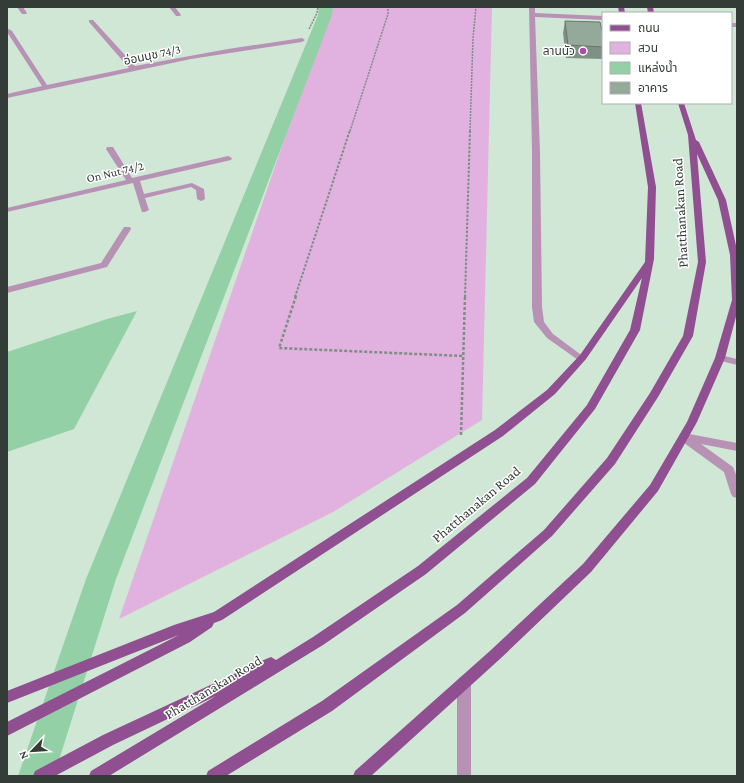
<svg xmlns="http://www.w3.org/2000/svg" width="744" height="783" viewBox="0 0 744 783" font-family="'Crimson Pro','Noto Sans Thai',serif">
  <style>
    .green { fill: #e1b2df }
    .water { fill: #94d0a6 }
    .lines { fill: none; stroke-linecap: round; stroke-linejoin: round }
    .canal { fill: #94d0a6; fill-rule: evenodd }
    .path-far2 { stroke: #7e8e83; stroke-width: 1.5; stroke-dasharray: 2 1; stroke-linecap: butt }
    .path-far1 { stroke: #7e8e83; stroke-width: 2; stroke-dasharray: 2.5 1.5; stroke-linecap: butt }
    .path { stroke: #7e8e83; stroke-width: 2.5; stroke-dasharray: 3 2; stroke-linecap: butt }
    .minor { fill: #b792b5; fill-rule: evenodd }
    .major { fill: #904f90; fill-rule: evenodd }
    .wall { fill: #7f9184 }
    .building { fill: #94a999; stroke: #68766b }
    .poi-dot { fill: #ae4aaf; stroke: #fff; stroke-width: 1.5 }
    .labels { text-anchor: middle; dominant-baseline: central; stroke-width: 3; stroke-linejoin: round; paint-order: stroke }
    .far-poi-label { font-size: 12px; fill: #333c36; stroke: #fff; text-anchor: end }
    .far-street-label { font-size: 12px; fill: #333c36; stroke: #fff }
    .street-label { font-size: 14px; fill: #333c36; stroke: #fff }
  </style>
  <rect width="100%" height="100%" fill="#d0e7d6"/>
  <path class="green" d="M330,7H492L482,420L333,512L119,619Z"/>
  <path class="water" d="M137,311L74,429L7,452V352L107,319Z"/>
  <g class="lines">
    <path class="canal" d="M319,7H333L332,15L116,579L54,776H18L86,579L318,15Z"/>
    <g class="path-far2">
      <path d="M309,29L317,13L318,7"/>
      <path d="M350,131L388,14V7"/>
      <path d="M470,131L473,38L476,7"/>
    </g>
    <g class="path-far1">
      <path d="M295,297L350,130"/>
      <path d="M465,297L470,130"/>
    </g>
    <g class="path">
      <path d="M296,296L279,348L463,356"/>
      <path d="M461,435L465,296"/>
    </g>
    <g class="minor">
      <path d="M17,7H23L27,13L26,14H22Z"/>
      <path d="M169,7H175L181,15L180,16H176Z"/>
      <path d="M529,7H535V13L603,16V20L535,17L540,152L542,307L544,322L553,334L584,357L586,359L584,361L581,362L547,338L534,322L532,307V152Z"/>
      <path d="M89,20H93L135,66L228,49L302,38L305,40L302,42L191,59L7,98V94L42,86L7,32V30L9,29L12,31L47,85L129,68L89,22Z"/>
      <rect x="731" y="23" width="6" height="4"/>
      <path d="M107,147H113L132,178L228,156L232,158L231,160L140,181L144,194L192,183L204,189L205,199L201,201L197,199L196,190L191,187L145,198L149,210L145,212H142L133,183L7,212V208L126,180L106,149Z"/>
      <path d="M124,227H130L131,229L107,267L7,293V287L101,263Z"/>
      <path d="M720,355L737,359V365L717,360L715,358L717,356Z"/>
      <path d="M684,433L737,443V451L701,444L733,467L737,477V498L733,497L731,494L724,472L680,440L679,437L680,434Z"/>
      <path d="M464,676L469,678L471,682V776H457V682L459,678Z"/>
    </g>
    <g class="major">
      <path d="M618,7H624L625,13H619Z"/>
      <path d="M647,7H653L654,13H648Z"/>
      <path d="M635,103H641L656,187L654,259L640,330L595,409L535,484L426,574L323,645L109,776H89L91,771L216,696L113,745L55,776H33L35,771L103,735L266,659L271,657L276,660L313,637L418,566L527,478L587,405L630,330L642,278L586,359L555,394L503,436L222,620L214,623L212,627L190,642L7,736V722L179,635L7,703V691L174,625L214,612L495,430L547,390L580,355L645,262L648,187Z"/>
      <path d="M678,103H684L696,140L699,142L726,200L737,250V313L725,358L697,422L658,491L591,572L501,658L371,776H353L355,771L491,650L583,564L650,485L687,422L715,358L732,300L730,255L718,200L697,154L706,262L693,336L658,397L615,464L552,536L465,613L332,711L226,776H206L208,771L322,701L457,605L544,530L607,458L650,393L683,336L698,262L688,135Z"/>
    </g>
  </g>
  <path class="wall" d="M565,21L603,35V59L566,58L563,33Z"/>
  <path class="building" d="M565,21L600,22L603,35V47L568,45Z"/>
  <circle class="poi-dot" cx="583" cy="51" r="4"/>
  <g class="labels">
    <g class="far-poi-label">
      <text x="575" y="51">ลานนัว</text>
    </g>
    <g class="far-street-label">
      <text transform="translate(152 55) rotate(-12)">อ่อนนุช 74/3</text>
      <text transform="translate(115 172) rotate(-13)">On Nut 74/2</text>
    </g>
    <g class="street-label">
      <text transform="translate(680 213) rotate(-93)">Phatthanakan Road</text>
      <text transform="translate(476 504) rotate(-40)">Phatthanakan Road</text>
      <text transform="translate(213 687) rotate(-31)">Phatthanakan Road</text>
    </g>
  </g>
  <rect width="744" height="783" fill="none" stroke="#333c36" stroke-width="16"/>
  <rect x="602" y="12" width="130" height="92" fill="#ffffff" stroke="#adb1af"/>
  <rect x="610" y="25" width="20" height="6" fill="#904f90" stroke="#adb1af"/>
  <text x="638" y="32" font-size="12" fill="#333c36">ถนน</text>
  <rect x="610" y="42" width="20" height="12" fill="#e1b2df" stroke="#adb1af"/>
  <text x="638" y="52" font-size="12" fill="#333c36">สวน</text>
  <rect x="610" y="62" width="20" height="12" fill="#94d0a6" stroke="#adb1af"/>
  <text x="638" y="72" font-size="12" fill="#333c36">แหล่งน้ำ</text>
  <rect x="610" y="82" width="20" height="12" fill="#94a999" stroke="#adb1af"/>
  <text x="638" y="92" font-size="12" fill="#333c36">อาคาร</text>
  <g transform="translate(32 751) rotate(245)" stroke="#ffffff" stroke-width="3" paint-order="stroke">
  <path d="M0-3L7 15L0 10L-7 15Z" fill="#333c36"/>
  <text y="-6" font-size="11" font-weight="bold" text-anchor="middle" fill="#333c36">N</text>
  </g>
</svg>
